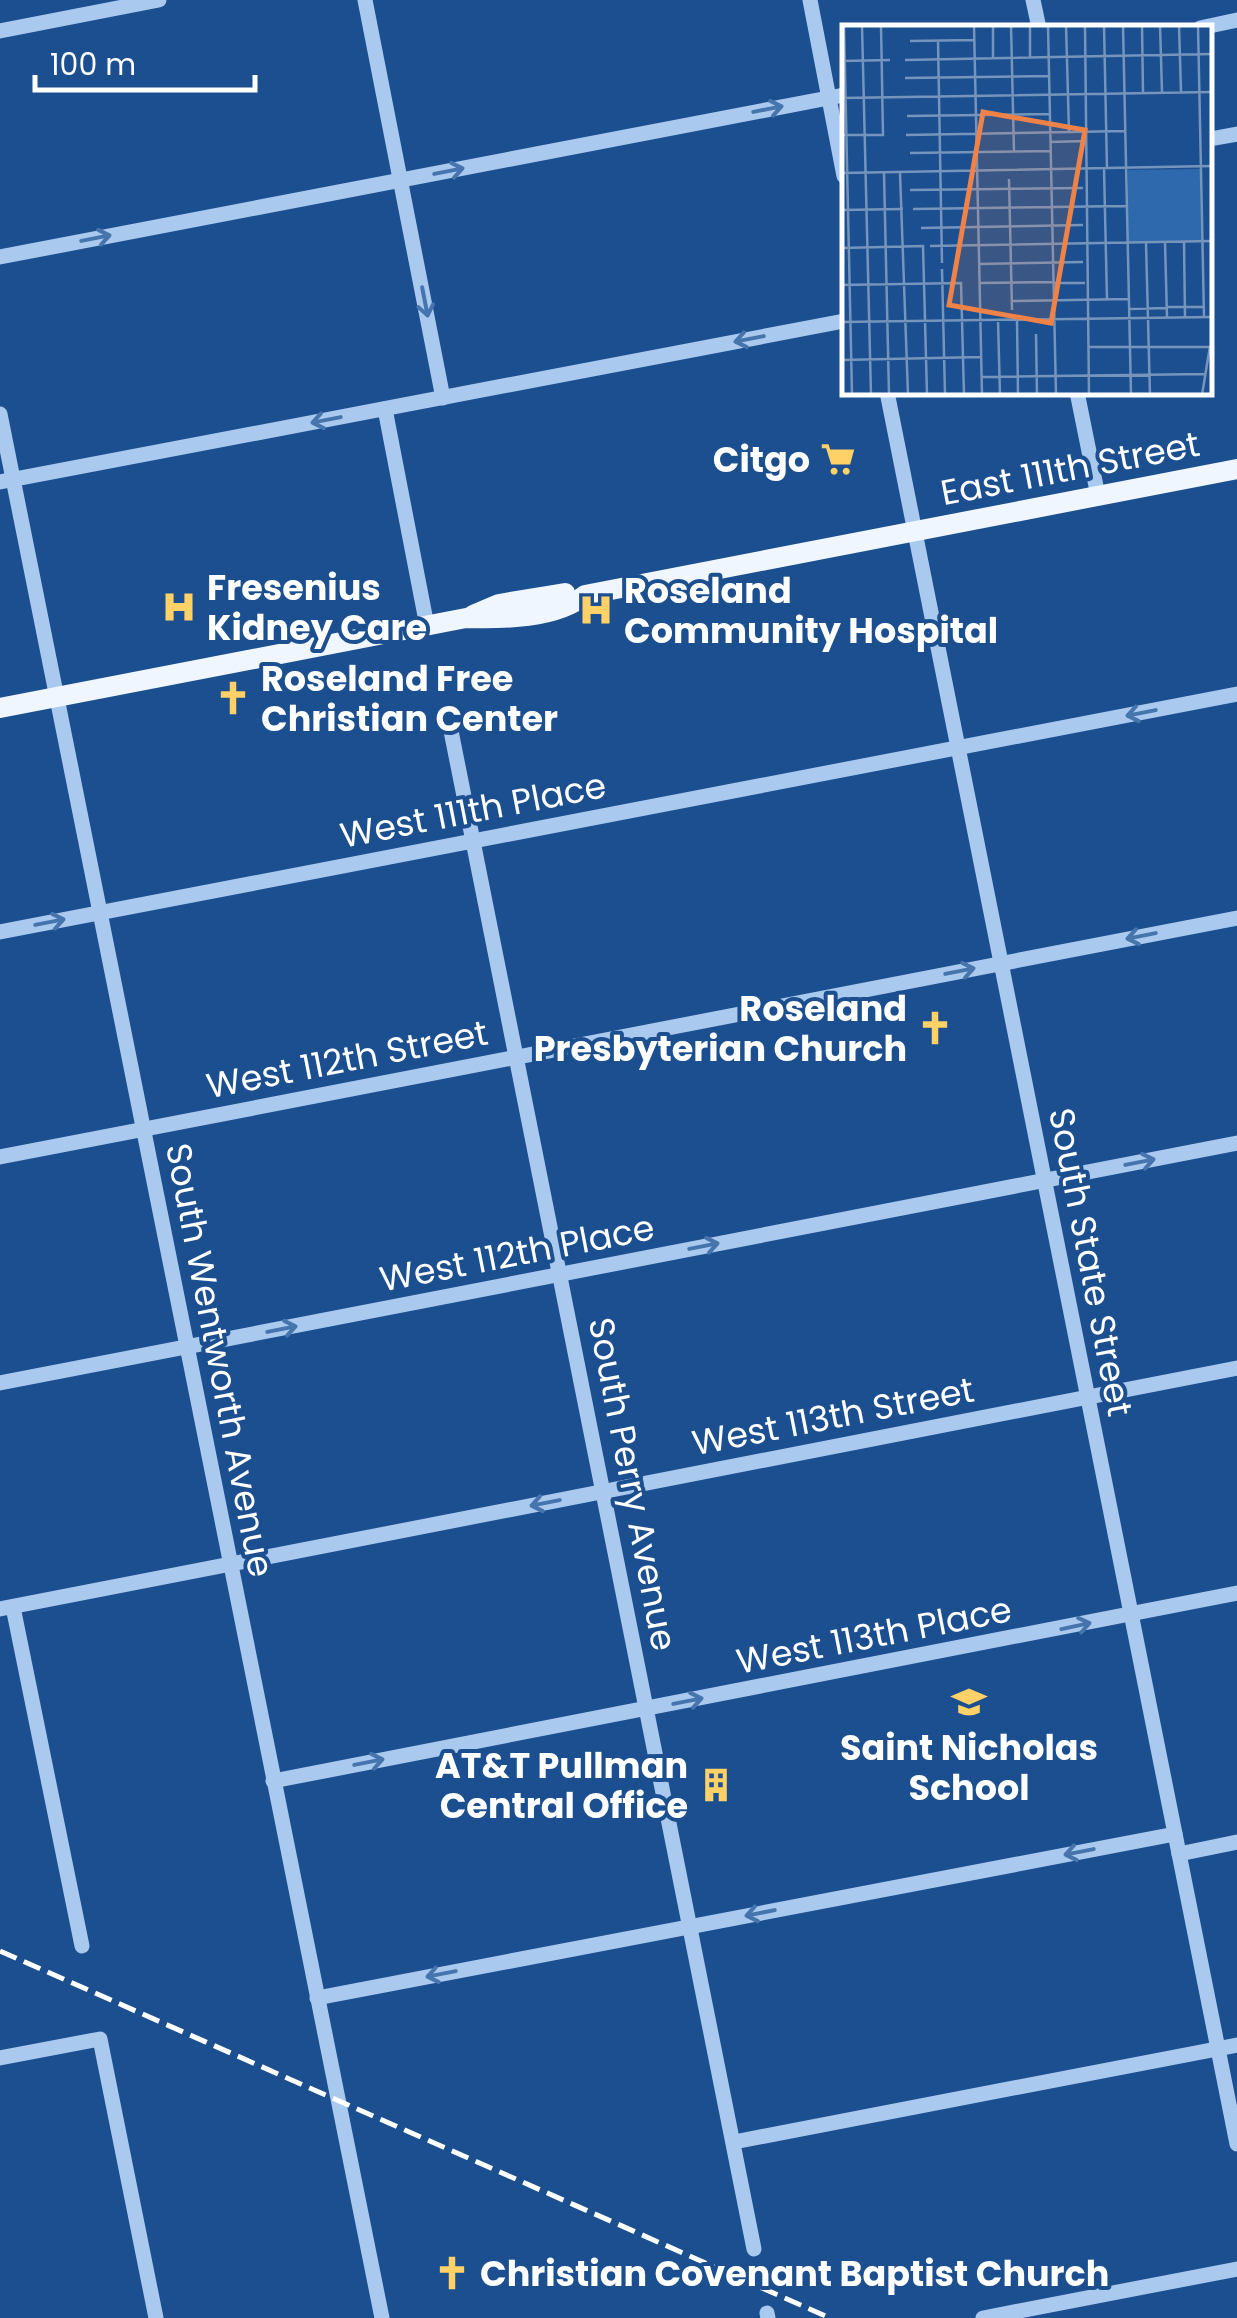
<svg xmlns="http://www.w3.org/2000/svg" width="1237" height="2318" viewBox="0 0 1237 2318" font-family="Poppins,sans-serif">
  <style>
    .lines { fill: none; stroke-linecap: round; stroke-linejoin: round }
    .minor { stroke: #a9c9ee; stroke-width: 15 }
    .major { stroke: #f0f6ff; stroke-width: 20 }
    .rail { stroke: #fff; stroke-width: 5; stroke-dasharray: 18 8; stroke-linecap: butt }
    .oneway { stroke: #4674ac }
    .labels { text-anchor: middle; dominant-baseline: central; stroke-width: 8; stroke-linejoin: round; paint-order: stroke }
    .poi-label { font-size: 35px; font-weight: bold; fill: #fff; stroke: #1b4f8f; text-anchor: start }
    .street-label { font-size: 35px; fill: #fff; stroke: #1b4f8f }
    .inset-road { fill: none; stroke: #7695bc; stroke-width: 2.5 }
    .view { fill: #ee8249; fill-opacity: 0.15; stroke: #ee8249; stroke-width: 5 }
    .inset-edge { fill: none; stroke: #fff; stroke-width: 5 }
  </style>
  <rect width="100%" height="100%" fill="#1b4f8f"/>
  <g class="lines">
    <g class="minor">
      <path d="M365,0L443,398"/>
      <path d="M810,0L844,176"/>
      <path d="M1033,0L1039,28"/>
      <path d="M1200,28L1237,20"/>
      <path d="M0,31L159,0"/>
      <path d="M1210,139L1237,134"/>
      <path d="M0,257L844,95"/>
      <path d="M887,392L1237,2144"/>
      <path d="M1077,392L1098,496"/>
      <path d="M385,409L427,626"/>
      <path d="M0,414L382,2318"/>
      <path d="M0,482L844,321"/>
      <path d="M451,731L754,2249"/>
      <path d="M0,932L1237,694"/>
      <path d="M0,1157L1237,918"/>
      <path d="M0,1383L1237,1143"/>
      <path d="M13,1607L82,1946"/>
      <path d="M0,1609L1237,1368"/>
      <path d="M273,1781L1237,1593"/>
      <path d="M1179,1854L1237,1842"/>
      <path d="M317,1998L1175,1834"/>
      <path d="M0,2058L100,2039L156,2318"/>
      <path d="M734,2142L1237,2045"/>
      <path d="M767,2313L768,2318"/>
      <path d="M983,2318L1237,2269"/>
    </g>
    <g class="major">
      <path d="M473,615L499,604L565,593"/>
      <path d="M0,708L466,618C502,619 556,619 585,595L1237,469"/>
    </g>
    <path class="rail" d="M0,1951L830,2318"/>
  </g>
  <defs><path id="oneway-shaft" d="M-6 0H5M1.5-3L5.5 0L1.5 3" fill="none" stroke-width="1.6" stroke-linecap="round" stroke-linejoin="round" transform="scale(2.5)"/></defs>
  <g class="oneway">
    <use href="#oneway-shaft" transform="translate(768 109) rotate(-11)"/>
    <use href="#oneway-shaft" transform="translate(449 171) rotate(-11)"/>
    <use href="#oneway-shaft" transform="translate(96 238) rotate(-11)"/>
    <use href="#oneway-shaft" transform="translate(425 302) rotate(79)"/>
    <use href="#oneway-shaft" transform="translate(749 339) rotate(169)"/>
    <use href="#oneway-shaft" transform="translate(326 420) rotate(169)"/>
    <use href="#oneway-shaft" transform="translate(1141 713) rotate(169)"/>
    <use href="#oneway-shaft" transform="translate(50 922) rotate(-11)"/>
    <use href="#oneway-shaft" transform="translate(1141 936) rotate(169)"/>
    <use href="#oneway-shaft" transform="translate(960 971) rotate(-11)"/>
    <use href="#oneway-shaft" transform="translate(1140 1162) rotate(-11)"/>
    <use href="#oneway-shaft" transform="translate(704 1246) rotate(-11)"/>
    <use href="#oneway-shaft" transform="translate(282 1329) rotate(-11)"/>
    <use href="#oneway-shaft" transform="translate(545 1503) rotate(169)"/>
    <use href="#oneway-shaft" transform="translate(1076 1626) rotate(-12)"/>
    <use href="#oneway-shaft" transform="translate(688 1701) rotate(-11)"/>
    <use href="#oneway-shaft" transform="translate(369 1762) rotate(-11)"/>
    <use href="#oneway-shaft" transform="translate(1079 1852) rotate(169)"/>
    <use href="#oneway-shaft" transform="translate(760 1913) rotate(169)"/>
    <use href="#oneway-shaft" transform="translate(441 1974) rotate(169)"/>
  </g>
  <defs>
    <g id="supermarket-bare" transform="scale(2.7)"><path d="M-6-5.5h2.5l.6 2H6L4.5 2H-2.5L-4.4-4H-6ZM-1.5 3.2a1.3 1.3 0 1 0 .1 0ZM3 3.2a1.3 1.3 0 1 0 .1 0Z" fill="#ffd166" stroke="#1b4f8f" stroke-width="2.5" paint-order="stroke"/></g>
    <g id="hospital-bare" transform="scale(2.7)"><path d="M-5-5h3v3.5h4V-5h3V5h-3V1.5h-4V5h-3Z" fill="#ffd166" stroke="#1b4f8f" stroke-width="2.5" paint-order="stroke"/></g>
    <g id="church-bare" transform="scale(2.7)"><path d="M-1.2-6h2.4v3.5h3.3v2.4h-3.3V6h-2.4V-.1h-3.3v-2.4h3.3Z" fill="#ffd166" stroke="#1b4f8f" stroke-width="2.5" paint-order="stroke"/></g>
    <g id="school-bare" transform="scale(2.7)"><path d="M0-5L7-2L0 1L-7-2ZM-4 1L0 2.5L4 1V4Q0 6-4 4Z" fill="#ffd166" stroke="#1b4f8f" stroke-width="2.5" paint-order="stroke"/></g>
    <g id="building-bare" transform="scale(2.7)"><path d="M-4-6H4V6H1V3H-1V6H-4ZM-2.5-4.3h1.7v1.8h-1.7ZM.8-4.3h1.7v1.8H.8ZM-2.5-1h1.7V.8h-1.7ZM.8-1h1.7V.8H.8Z" fill="#ffd166" stroke="#1b4f8f" stroke-width="2.5" paint-order="stroke"/></g>
  </defs>
  <g fill-rule="evenodd">
    <use href="#supermarket-bare" x="838" y="459"/>
    <use href="#hospital-bare" x="179" y="607"/>
    <use href="#hospital-bare" x="596" y="610"/>
    <use href="#church-bare" x="233" y="698"/>
    <use href="#church-bare" x="935" y="1028"/>
    <use href="#school-bare" x="969" y="1702"/>
    <use href="#building-bare" x="716" y="1785"/>
    <use href="#church-bare" x="452" y="2273"/>
  </g>
  <g class="labels">
    <g class="poi-label">
      <text x="810" y="459" text-anchor="end">Citgo</text>
      <text x="207" y="587">Fresenius<tspan x="207" dy="40">Kidney Care</tspan></text>
      <text x="624" y="590">Roseland<tspan x="624" dy="40">Community Hospital</tspan></text>
      <text x="261" y="678">Roseland Free<tspan x="261" dy="40">Christian Center</tspan></text>
      <text x="907" y="1008" text-anchor="end">Roseland<tspan x="907" dy="40">Presbyterian Church</tspan></text>
      <text x="969" y="1747" text-anchor="middle">Saint Nicholas<tspan x="969" dy="40">School</tspan></text>
      <text x="688" y="1765" text-anchor="end">AT&amp;T Pullman<tspan x="688" dy="40">Central Office</tspan></text>
      <text x="480" y="2273">Christian Covenant Baptist Church</text>
    </g>
    <g class="street-label">
      <text transform="translate(1070 468) rotate(-11)">East 111th Street</text>
      <text transform="translate(473 810) rotate(-11)">West 111th Place</text>
      <text transform="translate(347 1059) rotate(-11)">West 112th Street</text>
      <text transform="translate(517 1253) rotate(-11)">West 112th Place</text>
      <text transform="translate(1091 1262) rotate(79)">South State Street</text>
      <text transform="translate(220 1360) rotate(79)">South Wentworth Avenue</text>
      <text transform="translate(833 1416) rotate(-11)">West 113th Street</text>
      <text transform="translate(633 1484) rotate(79)">South Perry Avenue</text>
      <text transform="translate(874 1635) rotate(-11)">West 113th Place</text>
    </g>
  </g>
  <g transform="translate(842 25)">
    <rect width="370" height="370" fill="#1b4f8f"/>
    <path d="M358,144L359,215L286,217V145Z" fill="#2e69ad"/>
    <path class="inset-road" d="M2,0L10,370M20,0L29,370M132,0L140,370M151,0V33M169,0L172,127M188,0V33M206,0L214,370M224,0L227,107M243,0L247,370M262,0L265,144M281,0L289,370M300,0L301,68M318,0L320,67M337,0L339,67M356,0L362,292M96,15L100,238M68,16L132,15M63,35L370,29M1,36L48,35M63,53L207,51M0,73L370,67M65,91L208,89M0,110H41L39,0M64,110L283,106M208,117L244,116M68,128L208,126M262,144L265,274M0,148L370,141M42,148L47,370M58,148L66,370M167,154L170,285M68,165L241,163M71,184L284,181M0,185L61,184M79,203L241,200M323,217L325,292M342,217L343,292M304,218L308,370M88,221L370,216M0,223L81,221L85,370M137,239L241,237M100,244L103,370M138,258L211,257M211,258H243M0,260L119,258L122,370M170,276L286,274M324,282H361M287,284L324,283M175,294L176,370M156,295L158,370M0,297L370,292M194,309L195,370M246,322H370M0,335L139,332M140,352L363,349M217,370L247,369M360,370L368,321"/>
    <path class="view" d="M141,87L243,105L209,298L107,280Z"/>
    <rect width="370" height="370" class="inset-edge"/>
  </g>
  <path d="M35 75v15h220v-15" fill="none" stroke="#ffffff" stroke-width="5"/>
  <text x="50" y="75" font-size="30" fill="#ffffff" stroke="#1b4f8f" stroke-width="8" paint-order="stroke">100 m</text>
</svg>
